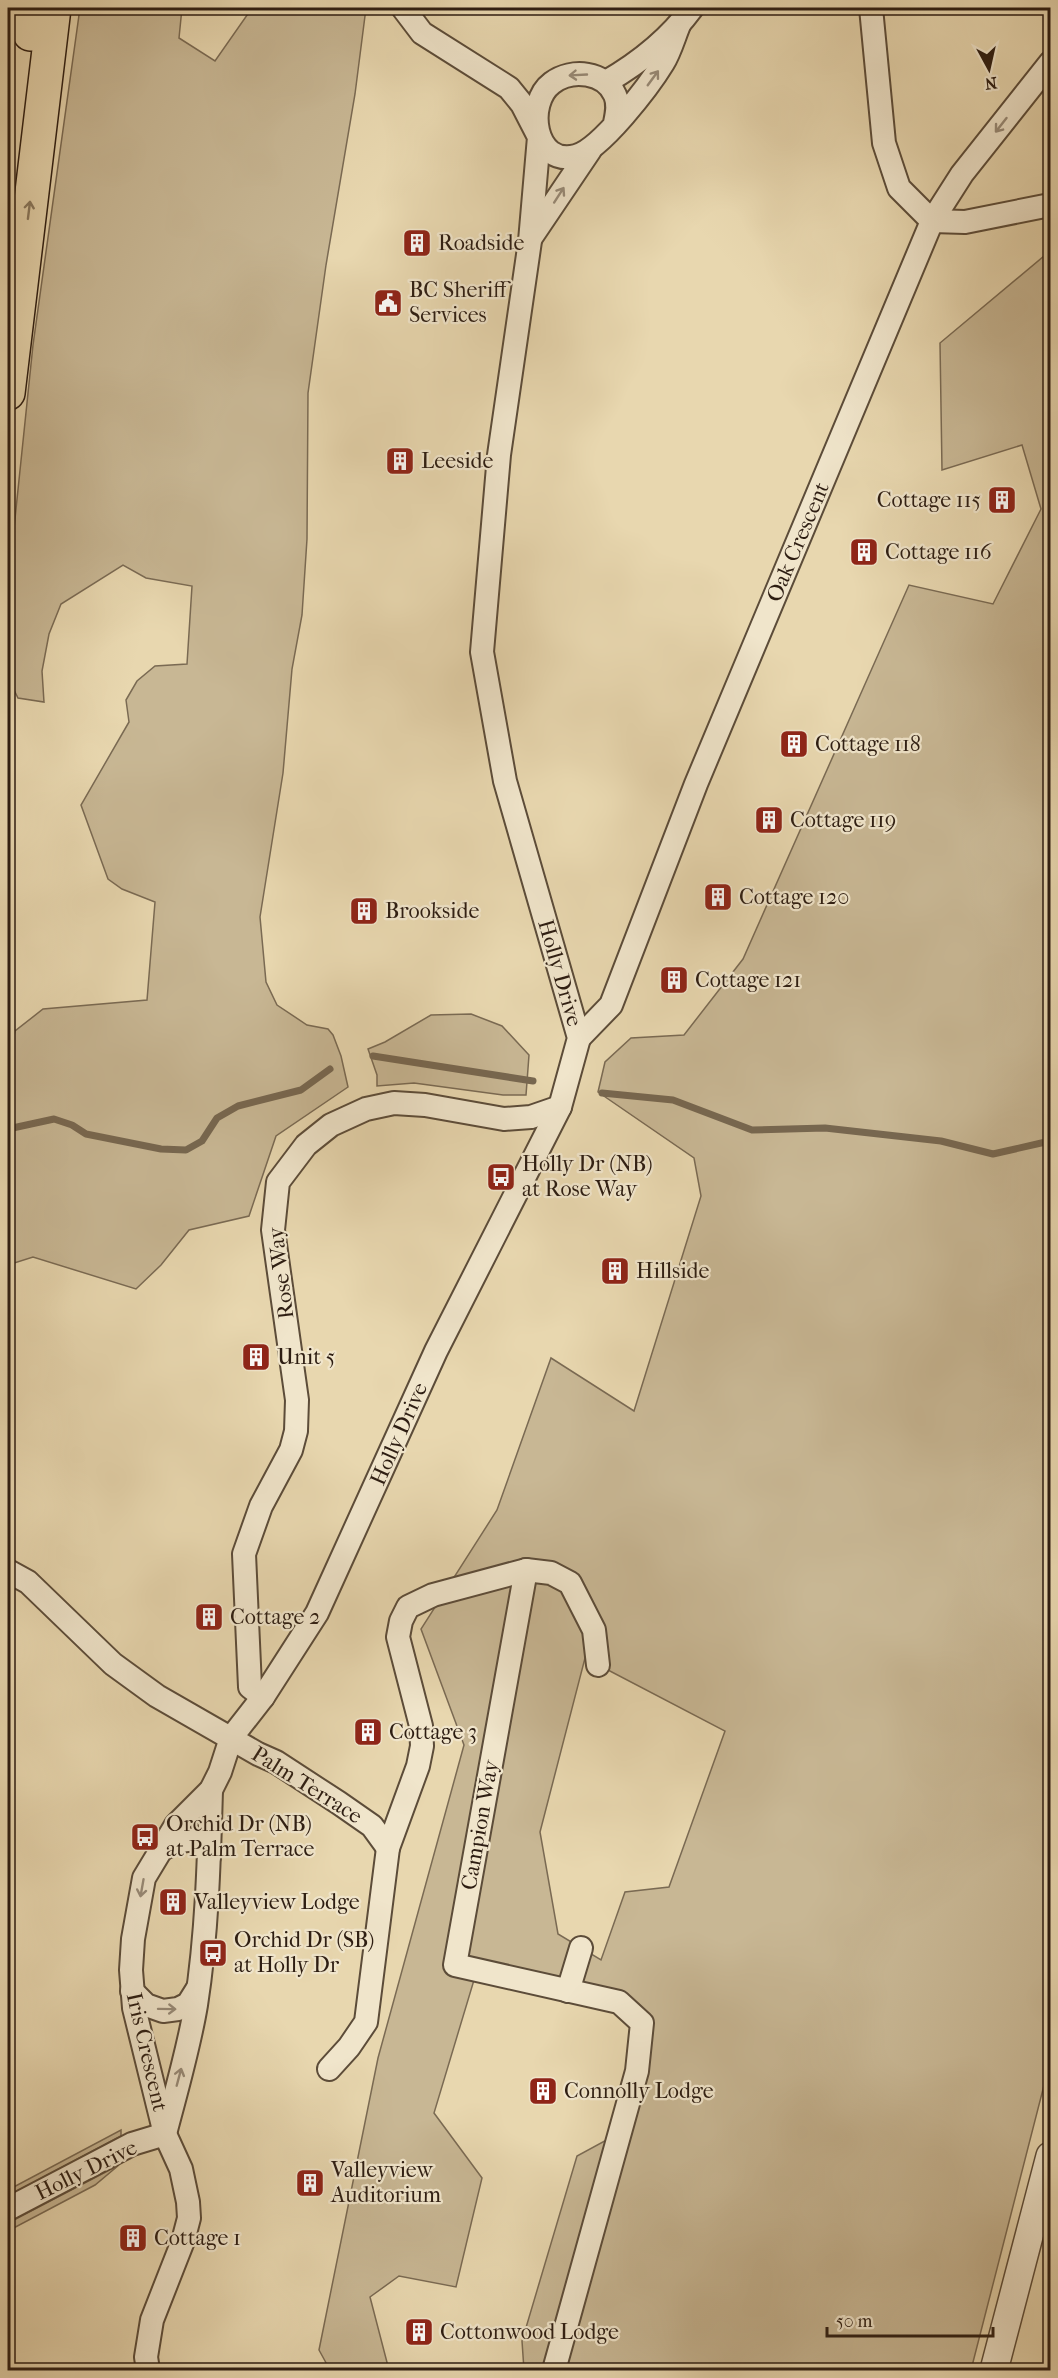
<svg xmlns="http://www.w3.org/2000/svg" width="1058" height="2378" viewBox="0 0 1058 2378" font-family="'IM FELL French Canon',serif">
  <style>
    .green { fill: #c8b794; stroke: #7a6a53; stroke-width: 1.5; fill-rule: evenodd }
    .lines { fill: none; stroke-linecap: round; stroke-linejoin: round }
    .stream { stroke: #776750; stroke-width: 7 }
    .minor-casing { stroke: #5c4c39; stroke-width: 26 }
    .tertiary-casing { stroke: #5c4c39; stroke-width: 30 }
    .primary-casing { stroke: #2d1d12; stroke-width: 36 }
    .minor { stroke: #f0e5cb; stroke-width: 22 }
    .tertiary { stroke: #f0e5cb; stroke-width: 27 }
    .primary { stroke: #e8d7af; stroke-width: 33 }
    .oneway { stroke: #988b78 }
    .oneway2 { stroke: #8a7a60 }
    .labels { text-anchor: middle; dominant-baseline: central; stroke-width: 4.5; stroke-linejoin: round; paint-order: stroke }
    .poi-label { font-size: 22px; fill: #2d1d12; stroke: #f0e5cb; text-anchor: start }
    .street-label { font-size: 22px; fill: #2d1d12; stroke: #f0e5cb }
  </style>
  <rect width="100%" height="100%" fill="#e8d7af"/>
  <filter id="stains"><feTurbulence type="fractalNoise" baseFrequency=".00333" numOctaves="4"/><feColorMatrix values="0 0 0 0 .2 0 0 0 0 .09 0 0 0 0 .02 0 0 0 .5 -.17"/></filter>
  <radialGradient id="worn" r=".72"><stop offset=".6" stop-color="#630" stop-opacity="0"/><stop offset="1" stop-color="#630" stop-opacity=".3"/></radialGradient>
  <g class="green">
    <path d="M80,8H182L179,38L215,61L252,8H366L355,94L326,265L308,393L307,539L302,615L292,669L283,773L260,917L266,982L277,1005L307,1025L328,1029L333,1035L341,1056L348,1087L276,1136L249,1216L189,1230L161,1265L136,1289L33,1257L8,1265V1064L15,1031L43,1009L147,1000L155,902L122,889L108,879L81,805L129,722L126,700L137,681L155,666L187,664L192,586L146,578L123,565L61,604L49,634L42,671L44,702L18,698L8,678V586L33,345Z"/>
    <path d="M1050,251V2062L971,2370H524L522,2341L577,2156L614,2136L649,2027L605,1989L474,1980L434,2113L482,2178L456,2287L399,2276L370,2297L389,2370H330L319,2350L378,2058L464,1745L421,1629L497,1510L551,1358L634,1411L701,1196L694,1158L598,1092L605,1062L631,1038L684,1035L743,959L909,585L993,604L1041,509L1022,445L942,470L940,343ZM585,1658L725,1731L669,1887L625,1892L601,1960L558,1934L540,1832Z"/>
    <path d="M471,1014L502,1026L529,1055L526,1095H503L414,1083L377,1086V1075L368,1049L385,1042L431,1015Z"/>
    <path d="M121,2130V2136L8,2196V2190Z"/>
    <path d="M119,2165L95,2185L8,2231V2223Z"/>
  </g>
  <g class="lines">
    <g class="stream">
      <path d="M373,1056L533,1081"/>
      <path d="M602,1093L673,1100L752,1130L825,1128L941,1141L993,1154L1050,1141"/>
      <path d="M8,1129L54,1119L72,1125L86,1134L161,1149L186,1150L202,1141L217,1118L238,1106L301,1090L330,1069"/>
    </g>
    <g class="minor-casing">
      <g id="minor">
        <path d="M871,8L884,143L899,188L932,221L965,222L1050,205"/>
        <path d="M606,82C639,63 670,38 692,8"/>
        <path d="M615,123C617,113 619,104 615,95C605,72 572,68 552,83C525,103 534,167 576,156C601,149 649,86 663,63C670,52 674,37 679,25"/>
        <path d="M532,236L590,150"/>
        <path d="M579,1038L611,1005L696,784L932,221L962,174L1050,63"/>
        <path d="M526,1570L455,1965L619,2002L642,2023L637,2071L554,2370"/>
        <path d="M8,1571L28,1582L113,1664L157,1696L258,1754L276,1762L339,1803L372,1826L388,1848L418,1766L422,1746L421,1726L398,1637L401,1621L408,1607L433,1595L526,1570L551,1573L570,1583L594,1630L598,1665"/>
        <path d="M263,1697L250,1687L244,1554L261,1506L291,1450L296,1431L297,1400L273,1230L278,1182L306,1145L331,1125L366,1109L394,1103L425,1105L504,1119L531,1117L560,1107"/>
        <path d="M162,1849C181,1840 203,1831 209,1857"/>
        <path d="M132,1991L146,2005L163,2011L178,2009L188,2004L198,1988"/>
        <path d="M568,1991L581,1948"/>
        <path d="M329,2069L349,2047L366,2022L388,1848"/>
        <path d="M166,2130C177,2088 189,2047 196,2005C207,1934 209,1861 211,1790"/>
        <path d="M8,2209L132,2144L165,2134"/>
        <path d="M148,2370L146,2357L152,2320L183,2241L189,2218L188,2202L181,2169L165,2134L134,2008L131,1970L133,1939L144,1878L176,1825L211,1790L220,1772L231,1738L263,1697L317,1613L436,1351L560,1107L579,1038L505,781L482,652L499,455L530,241L539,137L522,104L509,88L422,33L403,8"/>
      </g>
    </g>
    <g class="tertiary-casing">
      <path id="tertiary" d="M994,2370L1050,2156"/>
    </g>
    <g class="primary-casing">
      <g id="primary">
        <path d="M23,8L30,34"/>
        <path d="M8,393L54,8"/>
      </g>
    </g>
    <use href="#minor" class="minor"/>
    <use href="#tertiary" class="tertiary"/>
    <use href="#primary" class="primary"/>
  </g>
  <defs><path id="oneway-shaft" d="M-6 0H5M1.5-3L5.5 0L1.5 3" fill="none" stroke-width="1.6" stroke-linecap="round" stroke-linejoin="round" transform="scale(1.5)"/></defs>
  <g class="oneway">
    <use href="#oneway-shaft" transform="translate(578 75) rotate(177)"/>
    <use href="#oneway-shaft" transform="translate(653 78) rotate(-54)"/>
    <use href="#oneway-shaft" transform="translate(1001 125) rotate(128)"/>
    <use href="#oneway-shaft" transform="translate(559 195) rotate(-57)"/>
    <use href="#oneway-shaft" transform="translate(142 1888) rotate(100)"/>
    <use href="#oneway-shaft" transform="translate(167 2009) rotate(1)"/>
    <use href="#oneway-shaft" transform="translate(179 2077) rotate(-75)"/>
  </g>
  <use class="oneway2" href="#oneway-shaft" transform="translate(29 210) rotate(-83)"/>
  <defs>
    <g id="building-square" transform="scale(1.5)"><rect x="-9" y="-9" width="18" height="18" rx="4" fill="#8f2418" stroke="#f0e5cb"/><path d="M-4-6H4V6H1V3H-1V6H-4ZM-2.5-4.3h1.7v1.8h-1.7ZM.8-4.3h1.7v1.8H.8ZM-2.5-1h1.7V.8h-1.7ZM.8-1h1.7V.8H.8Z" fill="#fff"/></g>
    <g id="civic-square" transform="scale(1.5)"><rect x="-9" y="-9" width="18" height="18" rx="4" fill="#8f2418" stroke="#f0e5cb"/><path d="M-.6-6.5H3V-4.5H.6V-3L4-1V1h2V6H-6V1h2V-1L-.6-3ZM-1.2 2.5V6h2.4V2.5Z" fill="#fff"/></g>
    <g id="bus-square" transform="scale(1.5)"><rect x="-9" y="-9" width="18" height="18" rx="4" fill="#8f2418" stroke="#f0e5cb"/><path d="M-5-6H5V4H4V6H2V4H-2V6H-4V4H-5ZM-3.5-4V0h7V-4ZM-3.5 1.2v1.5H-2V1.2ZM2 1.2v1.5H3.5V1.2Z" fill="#fff"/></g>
  </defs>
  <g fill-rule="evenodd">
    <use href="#building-square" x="417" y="243"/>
    <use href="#civic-square" x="388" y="303"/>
    <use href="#building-square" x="400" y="461"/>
    <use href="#building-square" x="1002" y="500"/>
    <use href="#building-square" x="864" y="552"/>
    <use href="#building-square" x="794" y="744"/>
    <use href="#building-square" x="769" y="820"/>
    <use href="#building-square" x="718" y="897"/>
    <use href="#building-square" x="364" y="911"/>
    <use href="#building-square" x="674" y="980"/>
    <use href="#bus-square" x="501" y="1177"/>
    <use href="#building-square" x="615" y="1271"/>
    <use href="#building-square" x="256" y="1357"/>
    <use href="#building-square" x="209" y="1617"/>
    <use href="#building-square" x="368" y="1732"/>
    <use href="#bus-square" x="145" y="1837"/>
    <use href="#building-square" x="173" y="1902"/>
    <use href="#bus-square" x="213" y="1953"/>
    <use href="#building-square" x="543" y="2091"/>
    <use href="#building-square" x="310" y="2183"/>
    <use href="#building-square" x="133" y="2238"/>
    <use href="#building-square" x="419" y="2332"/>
  </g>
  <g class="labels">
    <g class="poi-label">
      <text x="438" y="243">Roadside</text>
      <text x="409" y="290">BC Sheriff<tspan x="409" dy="25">Services</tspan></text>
      <text x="421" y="461">Leeside</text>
      <text x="981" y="500" text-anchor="end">Cottage 115</text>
      <text x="885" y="552">Cottage 116</text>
      <text x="815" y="744">Cottage 118</text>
      <text x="790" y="820">Cottage 119</text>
      <text x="739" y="897">Cottage 120</text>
      <text x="385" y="911">Brookside</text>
      <text x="695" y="980">Cottage 121</text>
      <text x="522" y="1164">Holly Dr (NB)<tspan x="522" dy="25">at Rose Way</tspan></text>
      <text x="636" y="1271">Hillside</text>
      <text x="277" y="1357">Unit 5</text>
      <text x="230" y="1617">Cottage 2</text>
      <text x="389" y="1732">Cottage 3</text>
      <text x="166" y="1824">Orchid Dr (NB)<tspan x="166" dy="25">at Palm Terrace</tspan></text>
      <text x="194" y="1902">Valleyview Lodge</text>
      <text x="234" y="1940">Orchid Dr (SB)<tspan x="234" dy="25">at Holly Dr</tspan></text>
      <text x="564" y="2091">Connolly Lodge</text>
      <text x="331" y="2170">Valleyview<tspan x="331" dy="25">Auditorium</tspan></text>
      <text x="154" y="2238">Cottage 1</text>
      <text x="440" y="2332">Cottonwood Lodge</text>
    </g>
    <g class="street-label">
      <text transform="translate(798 542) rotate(-67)">Oak Crescent</text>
      <text transform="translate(560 973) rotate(74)">Holly Drive</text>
      <text transform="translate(281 1273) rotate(-97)">Rose Way</text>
      <text transform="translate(399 1434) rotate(-66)">Holly Drive</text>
      <text transform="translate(307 1785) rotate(32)">Palm Terrace</text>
      <text transform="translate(480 1825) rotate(-80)">Campion Way</text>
      <text transform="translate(147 2052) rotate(77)">Iris Crescent</text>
      <text transform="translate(86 2170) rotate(-26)">Holly Drive</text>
    </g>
  </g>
  <rect width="1058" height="2378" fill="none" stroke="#e8d7af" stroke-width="30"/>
  <rect x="9" y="9" width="1040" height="2360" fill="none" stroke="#2d1d12" stroke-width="3"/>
  <rect x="15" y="15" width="1028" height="2348" fill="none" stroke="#2d1d12" stroke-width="1.5"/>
  <g transform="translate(989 69) rotate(172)" stroke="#f0e5cb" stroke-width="4.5" paint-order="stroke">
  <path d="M0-4.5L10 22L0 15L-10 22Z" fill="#2d1d12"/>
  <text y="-9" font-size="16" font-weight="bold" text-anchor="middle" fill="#2d1d12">N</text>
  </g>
  <path d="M827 2327v9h166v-9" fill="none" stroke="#2d1d12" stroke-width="3"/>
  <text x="836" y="2327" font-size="18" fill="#2d1d12" stroke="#f0e5cb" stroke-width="4.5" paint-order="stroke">50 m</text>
  <rect width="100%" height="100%" filter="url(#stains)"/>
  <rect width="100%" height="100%" fill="url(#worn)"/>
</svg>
